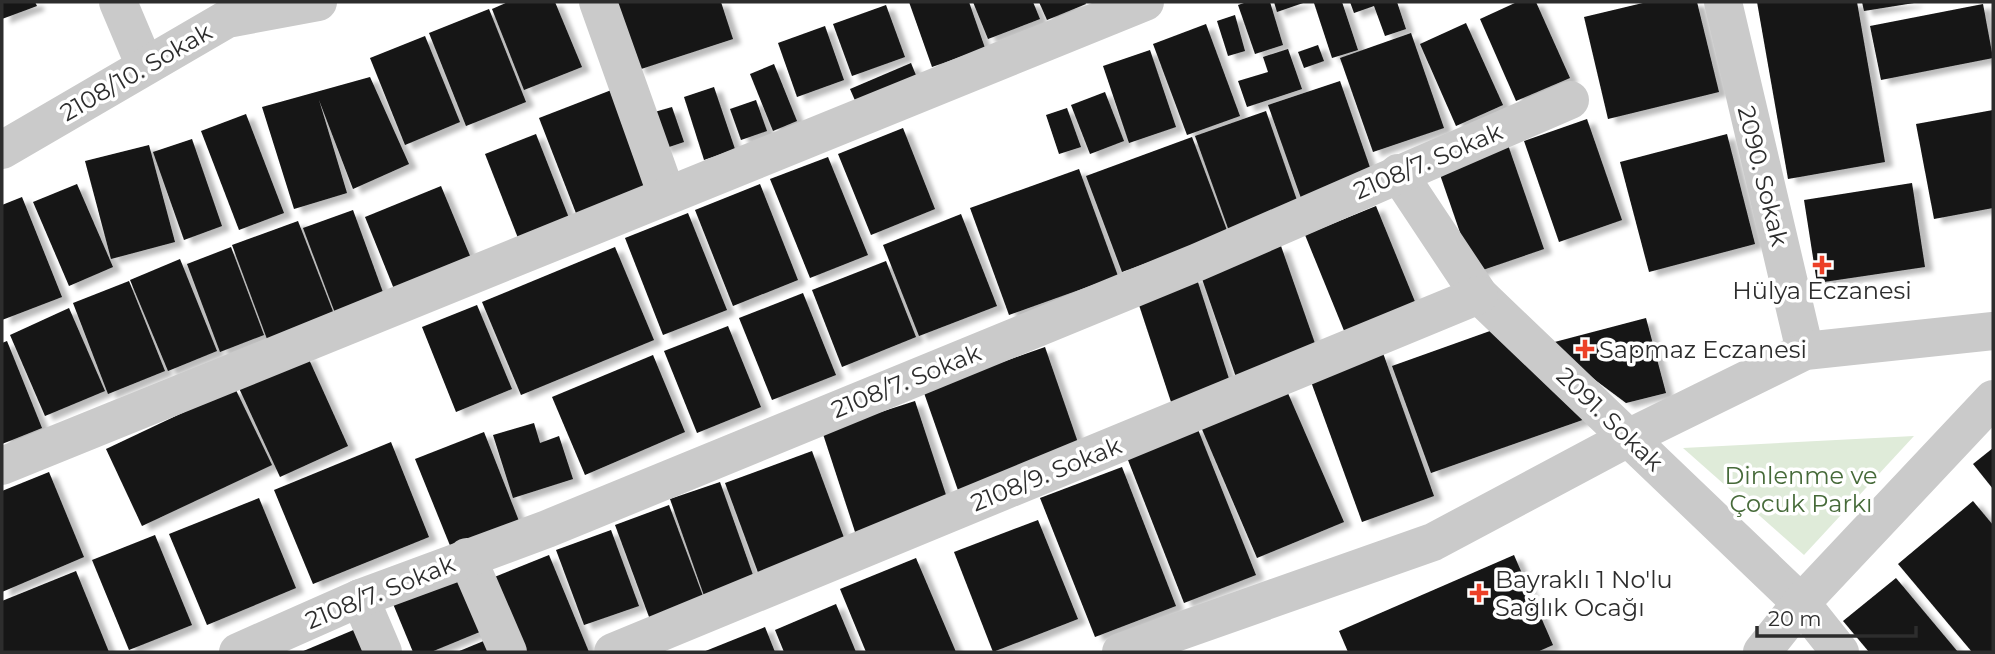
<svg xmlns="http://www.w3.org/2000/svg" width="1995" height="654" viewBox="0 0 1995 654" font-family="Montserrat,sans-serif">
  <style>
    .green { fill: #dfebd9 }
    .building { fill: #141414; filter: url(#shadow) }
    .lines { fill: none; stroke-linecap: round; stroke-linejoin: round }
    .minor { stroke: #cacaca; stroke-width: 38 }
    .poi-dot { fill: #ec4027; stroke: #fff; stroke-width: 2.5 }
    .labels { text-anchor: middle; dominant-baseline: central; stroke-width: 7; stroke-linejoin: round; paint-order: stroke }
    .street-label { font-size: 24px; fill: #2d2d2d; stroke: #fff }
    .poi-label { font-size: 24px; fill: #2d2d2d; stroke: #fff; text-anchor: start }
    .park-label { font-size: 24px; fill: #466a39; stroke: #fff }
  </style>
  <defs>
    <filter id="shadow"><feDropShadow dx="8" dy="4.5" stdDeviation="2" flood-color="#0004"/></filter>
  </defs>
  <rect width="100%" height="100%" fill="#fff"/>
  <path class="green" d="M1914,436L1804,555L1683,448Z"/>
  <g class="building">
    <path d="M2,2H35L37,6L2,19Z"/>
    <path d="M508,2H555L582,67L524,90L492,9Z"/>
    <path d="M616,2H721L733,39L638,70Z"/>
    <path d="M909,2H969L985,48L932,67Z"/>
    <path d="M973,2H1033L1040,19L988,39Z"/>
    <path d="M1039,2H1085L1086,4L1047,20Z"/>
    <path d="M1247,2H1270L1283,45L1255,54L1238,5Z"/>
    <path d="M1274,2H1306L1277,12Z"/>
    <path d="M1319,2H1342L1358,50L1332,58L1314,3Z"/>
    <path d="M1350,2H1397L1406,29L1385,36L1374,6L1354,13Z"/>
    <path d="M1517,2H1536L1570,78L1516,101L1480,19Z"/>
    <path d="M1647,2H1697L1719,92L1608,119L1584,17Z"/>
    <path d="M1757,2H1857L1885,162L1788,179Z"/>
    <path d="M1862,2H1914V3L1864,11Z"/>
    <path d="M1983,4L1993,58L1881,80L1870,26Z"/>
    <path d="M886,5L905,57L852,76L833,24Z"/>
    <path d="M489,9L526,102L466,126L429,33Z"/>
    <path d="M1235,15L1245,51L1228,56L1217,21Z"/>
    <path d="M1466,23L1503,105L1456,126L1420,44Z"/>
    <path d="M1206,24L1240,116L1187,135L1153,44Z"/>
    <path d="M825,26L844,80L797,97L778,43Z"/>
    <path d="M1411,33L1444,128L1373,152L1340,58Z"/>
    <path d="M425,36L460,122L405,145L370,58Z"/>
    <path d="M1318,45L1324,61L1304,68L1298,52Z"/>
    <path d="M1288,49L1302,89L1247,107L1238,81L1268,72L1263,57Z"/>
    <path d="M1150,50L1176,127L1129,143L1103,66Z"/>
    <path d="M911,63L920,85L860,112L850,89Z"/>
    <path d="M774,64L797,121L773,131L750,74Z"/>
    <path d="M370,77L409,164L353,189L319,100L347,193L294,209L262,107Z"/>
    <path d="M1340,81L1373,176L1302,201L1268,105Z"/>
    <path d="M714,87L735,149L704,160L684,97Z"/>
    <path d="M614,89L654,192L579,221L539,118Z"/>
    <path d="M1105,92L1124,141L1090,154L1071,105Z"/>
    <path d="M756,100L767,131L741,140L730,109Z"/>
    <path d="M672,107L684,142L663,149L651,113Z"/>
    <path d="M1067,108L1081,147L1059,154L1046,115Z"/>
    <path d="M1993,110V208L1934,219L1916,124Z"/>
    <path d="M1266,111L1299,206L1229,231L1195,136Z"/>
    <path d="M246,114L284,213L239,230L201,131Z"/>
    <path d="M1587,119L1622,220L1559,242L1524,141Z"/>
    <path d="M903,128L935,209L871,235L838,154Z"/>
    <path d="M536,134L569,218L518,238L485,154Z"/>
    <path d="M1727,134L1755,244L1649,272L1620,162Z"/>
    <path d="M1192,137L1228,233L1122,272L1086,176Z"/>
    <path d="M192,139L222,226L184,240L153,152Z"/>
    <path d="M1507,142L1544,249L1474,273L1437,166Z"/>
    <path d="M149,145L175,242L111,259L85,161Z"/>
    <path d="M828,157L868,255L810,278L770,179Z"/>
    <path d="M1079,169L1118,276L1009,315L970,208Z"/>
    <path d="M1912,183L1925,267L1817,283L1804,200Z"/>
    <path d="M77,184L113,267L69,286L33,202Z"/>
    <path d="M760,184L798,280L733,306L695,210Z"/>
    <path d="M441,186L473,263L396,294L365,217Z"/>
    <path d="M22,197L62,297L2,320V205Z"/>
    <path d="M1376,206L1418,309L1347,338L1305,235Z"/>
    <path d="M353,210L384,295L335,313L303,228Z"/>
    <path d="M688,213L727,310L663,335L625,238Z"/>
    <path d="M961,214L997,306L919,336L883,245Z"/>
    <path d="M298,221L334,314L267,339L232,245Z"/>
    <path d="M1281,246L1318,352L1237,380L1200,273Z"/>
    <path d="M231,247L264,335L220,352L187,264Z"/>
    <path d="M615,247L654,340L521,395L482,302Z"/>
    <path d="M180,259L217,351L168,371L130,280Z"/>
    <path d="M886,261L916,337L842,367L812,290Z"/>
    <path d="M1196,276L1231,385L1172,405L1136,296Z"/>
    <path d="M129,281L165,371L108,394L73,303Z"/>
    <path d="M803,293L836,375L772,400L739,318Z"/>
    <path d="M477,305L512,389L456,412L422,327Z"/>
    <path d="M69,308L105,391L45,416L10,335Z"/>
    <path d="M1646,318L1666,393L1626,403L1547,344Z"/>
    <path d="M728,326L761,407L697,433L664,351Z"/>
    <path d="M1504,326L1591,417L1431,473L1392,366Z"/>
    <path d="M7,341L42,428L2,444V343Z"/>
    <path d="M1045,347L1083,457L961,499L923,390Z"/>
    <path d="M1383,353L1434,496L1362,522L1310,379Z"/>
    <path d="M307,355L348,446L280,477L238,386Z"/>
    <path d="M653,355L685,432L585,475L552,397Z"/>
    <path d="M235,388L272,465L142,526L106,449Z"/>
    <path d="M1287,391L1344,522L1257,558L1201,427Z"/>
    <path d="M915,401L951,510L858,541L822,431Z"/>
    <path d="M534,423L540,443L559,436L573,479L513,498L493,435Z"/>
    <path d="M1197,427L1256,575L1184,603L1126,455Z"/>
    <path d="M484,432L519,521L451,548L415,459Z"/>
    <path d="M391,442L429,537L313,584L274,490Z"/>
    <path d="M1993,448V489L1973,464Z"/>
    <path d="M812,451L850,554L763,586L725,483Z"/>
    <path d="M1122,467L1176,606L1095,637L1040,498Z"/>
    <path d="M49,472L84,557L2,592V491Z"/>
    <path d="M720,482L758,589L708,607L670,499Z"/>
    <path d="M259,498L296,588L207,625L169,534Z"/>
    <path d="M1973,501L1993,525V652H1972L1898,564Z"/>
    <path d="M669,505L706,604L652,625L615,525Z"/>
    <path d="M1038,520L1078,619L993,652L954,552Z"/>
    <path d="M611,530L639,606L584,625L556,550Z"/>
    <path d="M155,535L192,625L129,650L92,560Z"/>
    <path d="M549,555L589,652H511L482,582Z"/>
    <path d="M1514,555L1553,645L1537,652H1348L1339,631Z"/>
    <path d="M916,558L956,652H866L840,589Z"/>
    <path d="M462,569L487,629L431,652H413L391,599Z"/>
    <path d="M76,571L109,652H2V601Z"/>
    <path d="M1896,578L1958,652H1869L1843,621Z"/>
    <path d="M836,604L856,652H784L775,630Z"/>
    <path d="M363,626L374,652H301Z"/>
    <path d="M765,627L775,652H703Z"/>
    <path d="M498,635L505,652H457Z"/>
  </g>
  <g class="lines">
    <g class="minor">
      <path d="M118,2L145,66"/>
      <path d="M598,2L666,193"/>
      <path d="M1723,2L1805,351"/>
      <path d="M2,150L227,19L318,2"/>
      <path d="M1398,173L1479,295L1801,603L1840,652"/>
      <path d="M2,466L1145,2"/>
      <path d="M467,557L508,652"/>
      <path d="M360,598L383,652"/>
      <path d="M238,652L360,598L547,529L1198,262L1570,100"/>
      <path d="M613,652L1479,295"/>
      <path d="M1121,652L1433,542L1630,437L1805,351L1993,331"/>
      <path d="M1762,652L1801,603L1993,399"/>
    </g>
  </g>
  <g class="poi-dot">
    <path d="M1818.5 254.5h7v7h7v7h-7v7h-7v-7h-7v-7h7z"/>
    <path d="M1581.5 338.5h7v7h7v7h-7v7h-7v-7h-7v-7h7z"/>
    <path d="M1475.5 582.5h7v7h7v7h-7v7h-7v-7h-7v-7h7z"/>
  </g>
  <g class="labels">
    <g class="street-label">
      <text transform="translate(136 72) rotate(-30)">2108/10. Sokak</text>
      <text transform="translate(1428 161) rotate(-23)">2108/7. Sokak</text>
      <text transform="translate(1763 176) rotate(76)">2090. Sokak</text>
      <text transform="translate(906 381) rotate(-22)">2108/7. Sokak</text>
      <text transform="translate(1610 419) rotate(44)">2091. Sokak</text>
      <text transform="translate(1046 474) rotate(-22)">2108/9. Sokak</text>
      <text transform="translate(380 592) rotate(-22)">2108/7. Sokak</text>
    </g>
    <g class="poi-label">
      <text x="1822" y="290" text-anchor="middle">Hülya Eczanesi</text>
      <text x="1599" y="349">Sapmaz Eczanesi</text>
      <text x="1495" y="579">Bayraklı 1 No'lu<tspan x="1495" dy="28">Sağlık Ocağı</tspan></text>
    </g>
    <g class="park-label">
      <text x="1801" y="475">Dinlenme ve<tspan x="1801" dy="28">Çocuk Parkı</tspan></text>
    </g>
  </g>
  <rect width="1995" height="654" fill="none" stroke="#2d2d2d" stroke-width="7"/>
  <path d="M1757 626v10h159v-10" fill="none" stroke="#2d2d2d" stroke-width="3.5"/>
  <text x="1768" y="626" font-size="21" fill="#2d2d2d" stroke="#ffffff" stroke-width="5" paint-order="stroke">20 m</text>
</svg>
